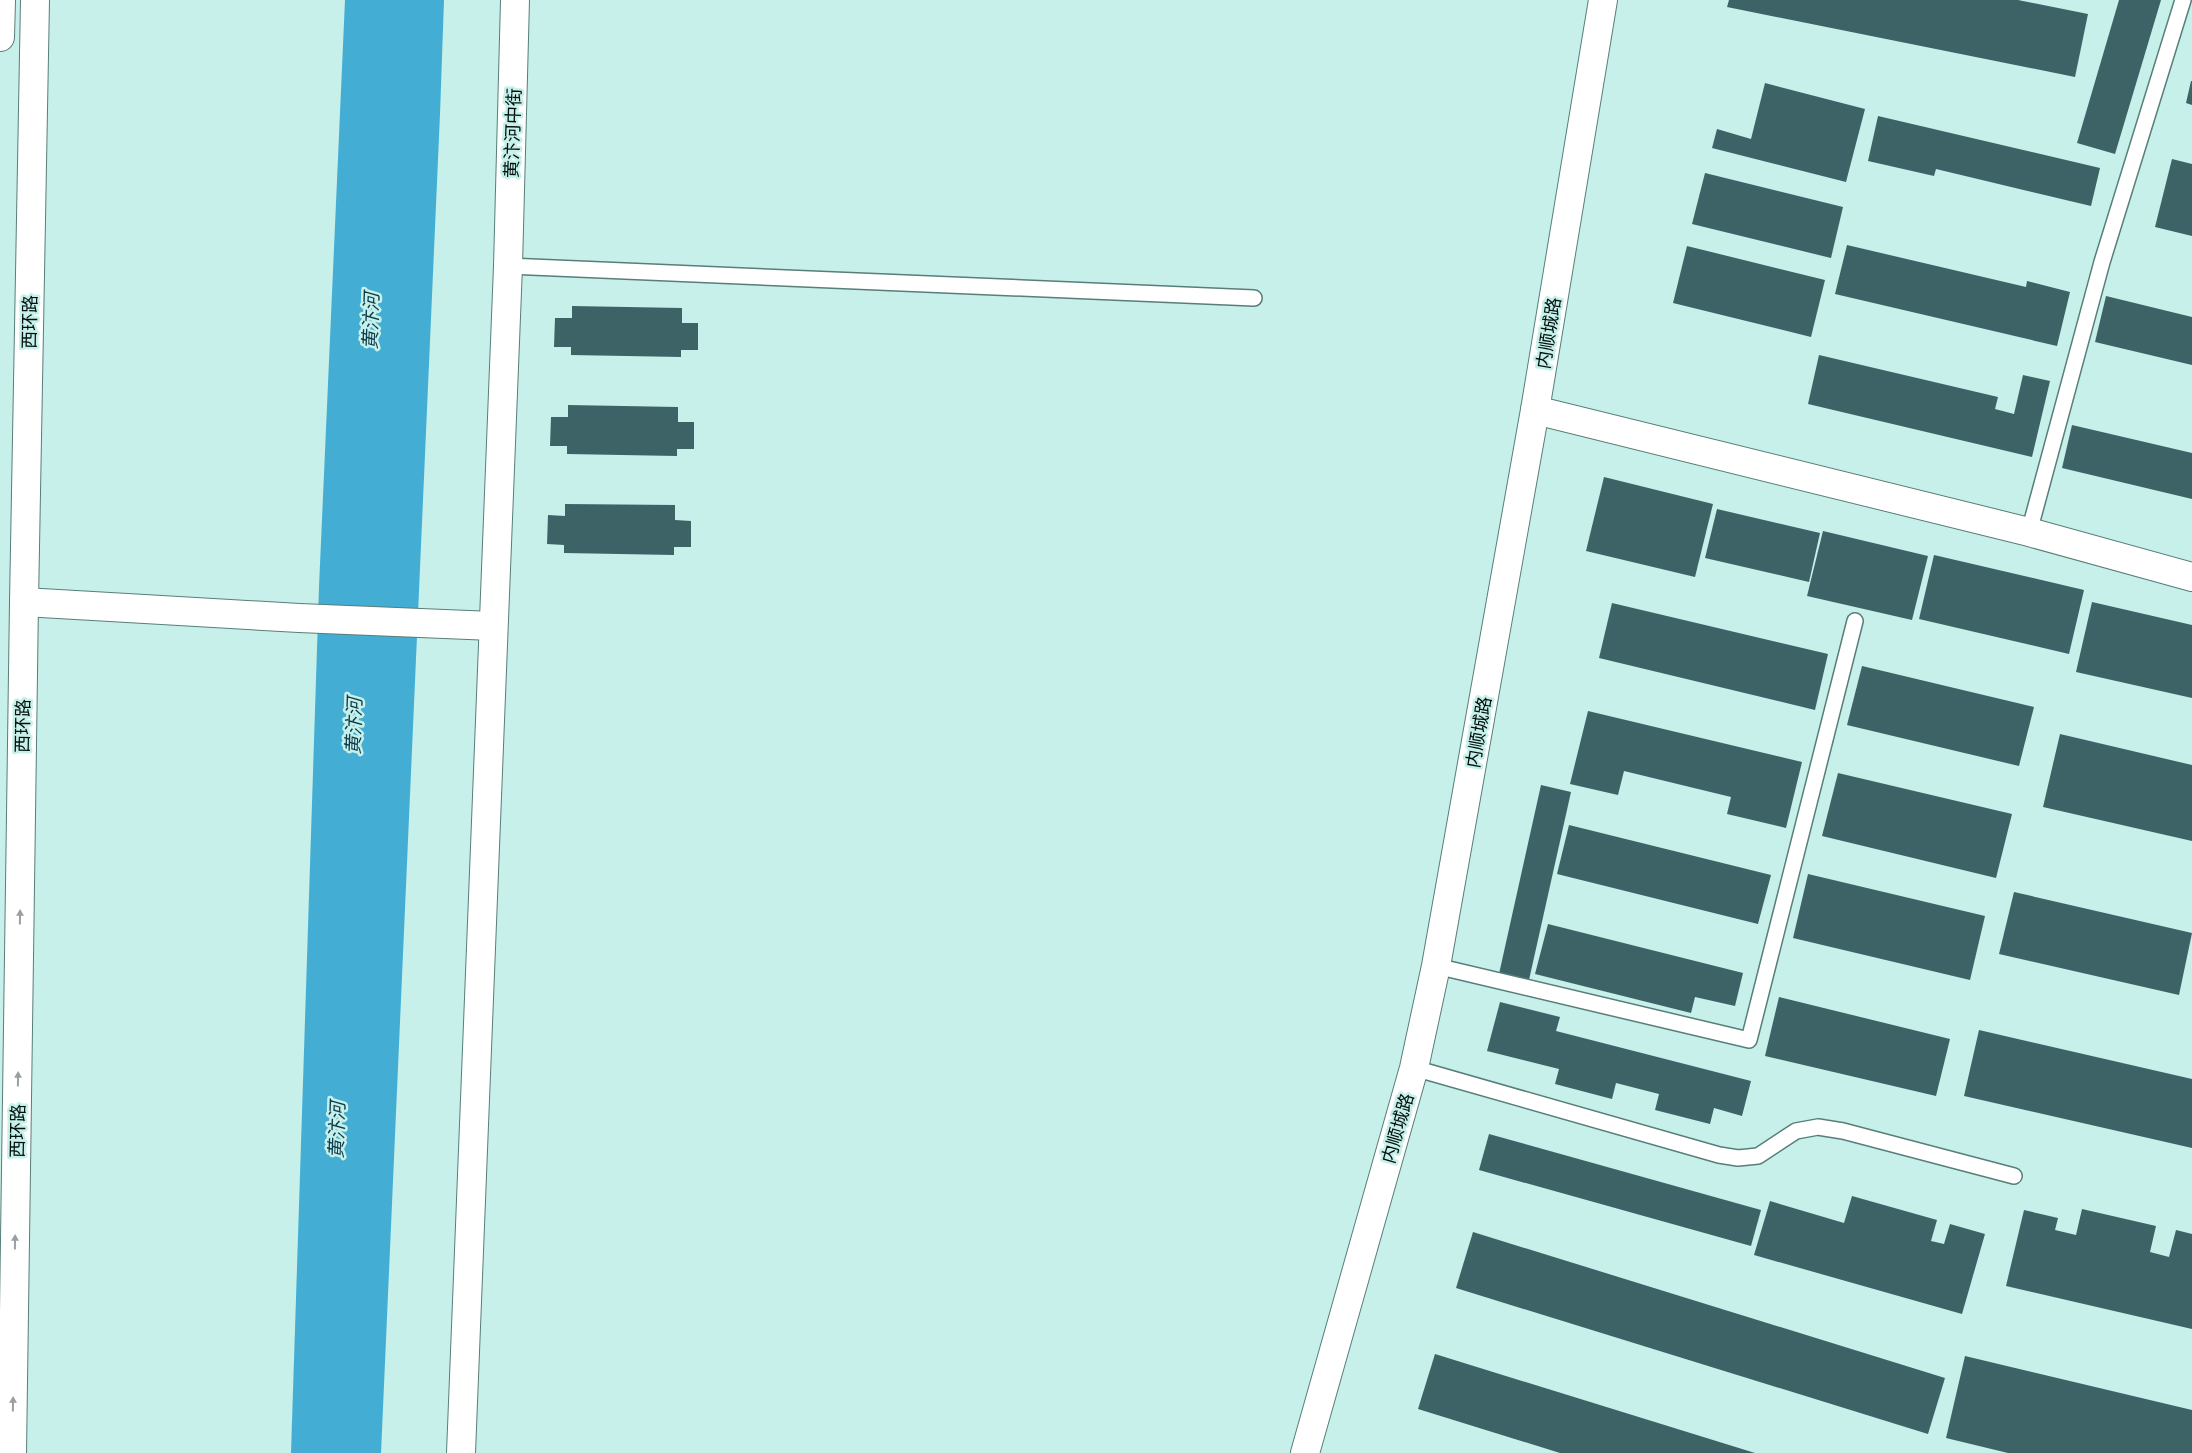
<svg xmlns="http://www.w3.org/2000/svg" width="2192" height="1453" viewBox="0 0 2192 1453" font-family="'Golos Text','Noto Sans SC',sans-serif">
  <style>
    .water { fill: #43add4 }
    .building { fill: #3d6367 }
    .lines { fill: none; stroke-linecap: round; stroke-linejoin: round }
    .lane-casing { stroke: #587e79; stroke-width: 18 }
    .street-casing { stroke: #587e79; stroke-width: 30 }
    .secondary-casing { stroke: #587e79; stroke-width: 30 }
    .lane { stroke: #fff; stroke-width: 15 }
    .street { stroke: #fff; stroke-width: 28 }
    .secondary { stroke: #fff; stroke-width: 28 }
    .oneway { fill: #9a9f9f }
    .labels { text-anchor: middle; dominant-baseline: central; stroke-width: 5; stroke-linejoin: round; paint-order: stroke }
    .street-label { font-size: 18px; fill: #020f0e; stroke: #c6f0e9 }
    .water-label { font-size: 19px; font-style: italic; fill: #0a3a4b; stroke: #c6f0e9 }
  </style>
  <rect width="100%" height="100%" fill="#c6f0e9"/>
  <path class="water" d="M345,0H444L440,114L381,1453H291L319,587Z"/>
  <g class="building">
    <path d="M1729,0H2018L2088,14L2075,77L1727,7Z"/>
    <path d="M2119,0H2161L2115,154L2077,143Z"/>
    <path d="M2191,81H2192V105L2186,103Z"/>
    <path d="M1765,83L1865,109L1846,182L1712,148L1717,129L1751,139Z"/>
    <path d="M1878,116L2100,168L2091,206L1936,169L1934,176L1868,161Z"/>
    <path d="M2172,159L2192,164V236L2155,227Z"/>
    <path d="M1705,173L1843,207L1831,258L1692,224Z"/>
    <path d="M1847,245L2026,287L2027,281L2070,292L2057,346L1835,294Z"/>
    <path d="M1687,246L1825,280L1811,337L1673,303Z"/>
    <path d="M2106,296L2192,317V365L2095,342Z"/>
    <path d="M572,306L682,308V323H698V350H681V357L571,355V347H554L555,318H572Z"/>
    <path d="M1819,355L1998,397L1995,409L2014,414L2023,375L2050,381L2032,457L1808,404Z"/>
    <path d="M568,405L678,407V422H694V449H677V456L567,454V446H550L551,417H568Z"/>
    <path d="M2072,425L2192,453V499L2062,468Z"/>
    <path d="M1604,477L1713,504L1695,577L1586,551Z"/>
    <path d="M565,504L675,505V520L691,521V547H674V555L564,553V545L547,544L548,515L565,516Z"/>
    <path d="M1717,509L1820,533L1809,582L1705,558Z"/>
    <path d="M1823,531L1928,556L1912,620L1807,596Z"/>
    <path d="M1934,555L2084,590L2069,654L1919,619Z"/>
    <path d="M2092,602L2192,625V698L2076,672Z"/>
    <path d="M1612,603L1828,654L1815,710L1599,658Z"/>
    <path d="M1862,666L2034,707L2019,766L1847,725Z"/>
    <path d="M1588,711L1802,762L1786,828L1727,814L1731,797L1624,771L1618,795L1570,784Z"/>
    <path d="M2060,734L2192,765V841L2043,807Z"/>
    <path d="M1838,773L2012,814L1996,878L1822,836Z"/>
    <path d="M1541,785L1571,792L1529,980L1499,974Z"/>
    <path d="M1569,825L1771,875L1758,924L1557,874Z"/>
    <path d="M1808,874L1985,916L1970,980L1793,938Z"/>
    <path d="M2014,892L2192,933L2179,995L1999,954Z"/>
    <path d="M1548,924L1743,973L1735,1006L1695,997L1691,1013L1535,974Z"/>
    <path d="M1779,997L1950,1039L1936,1096L1765,1056Z"/>
    <path d="M1500,1002L1560,1017L1556,1031L1751,1081L1742,1116L1714,1108L1710,1124L1655,1110L1659,1094L1616,1083L1612,1099L1555,1084L1559,1069L1487,1051Z"/>
    <path d="M1979,1030L2192,1079V1148L1964,1096Z"/>
    <path d="M1489,1134L1761,1210L1751,1246L1479,1170Z"/>
    <path d="M1852,1196L1937,1220L1931,1241L1944,1244L1950,1224L1985,1234L1962,1314L1754,1255L1770,1201L1844,1223Z"/>
    <path d="M2082,1209L2156,1226L2150,1252L2169,1257L2176,1230L2192,1234V1329L2006,1286L2024,1210L2058,1218L2055,1230L2076,1235Z"/>
    <path d="M1473,1232L1945,1378L1928,1434L1456,1288Z"/>
    <path d="M1435,1354L1755,1453H1560L1418,1409Z"/>
    <path d="M1965,1356L2192,1410V1453H2008L1946,1438Z"/>
  </g>
  <g class="lines">
    <g class="lane-casing">
      <g id="lane">
        <path d="M508,266L1254,298"/>
        <path d="M2029,532L2102,262L2183,0"/>
        <path d="M1436,966L1749,1040L1855,621"/>
        <path d="M1414,1068L1719,1155L1738,1158L1758,1156L1796,1131L1818,1127L1843,1131L2014,1176"/>
      </g>
    </g>
    <g class="street-casing">
      <g id="street">
        <path d="M1535,410L2029,532L2192,577"/>
        <path d="M24,602L299,618L493,626"/>
        <path d="M461,1453L508,266L515,0"/>
      </g>
    </g>
    <g class="secondary-casing">
      <g id="secondary">
        <path d="M0,37L1,0"/>
        <path d="M12,1453L24,602L35,0"/>
        <path d="M1305,1453L1414,1068L1436,966L1535,410L1603,0"/>
      </g>
    </g>
    <use href="#lane" class="lane"/>
    <use href="#street" class="street"/>
    <use href="#secondary" class="secondary"/>
  </g>
  <defs><path id="oneway-solid" d="M-6-.8H1V-3.2L6.5 0L1 3.2V.8H-6Z" transform="scale(1.25)"/></defs>
  <g class="oneway">
    <use href="#oneway-solid" transform="translate(20 917) rotate(-89)"/>
    <use href="#oneway-solid" transform="translate(18 1079) rotate(-89)"/>
    <use href="#oneway-solid" transform="translate(15 1242) rotate(-89)"/>
    <use href="#oneway-solid" transform="translate(13 1404) rotate(-89)"/>
  </g>
  <g class="labels">
    <g class="street-label">
      <text transform="translate(512 133) rotate(-88)">黄汴河中街</text>
      <text transform="translate(29 322) rotate(-89)">西环路</text>
      <text transform="translate(1548 333) rotate(-81)">内顺城路</text>
      <text transform="translate(22 726) rotate(-89)">西环路</text>
      <text transform="translate(1478 732) rotate(-80)">内顺城路</text>
      <text transform="translate(1397 1128) rotate(-74)">内顺城路</text>
      <text transform="translate(17 1131) rotate(-89)">西环路</text>
    </g>
    <g class="water-label">
      <text transform="translate(370 321) rotate(-88)">黄汴河</text>
      <text transform="translate(353 726) rotate(-88)">黄汴河</text>
      <text transform="translate(336 1130) rotate(-88)">黄汴河</text>
    </g>
  </g>
</svg>
